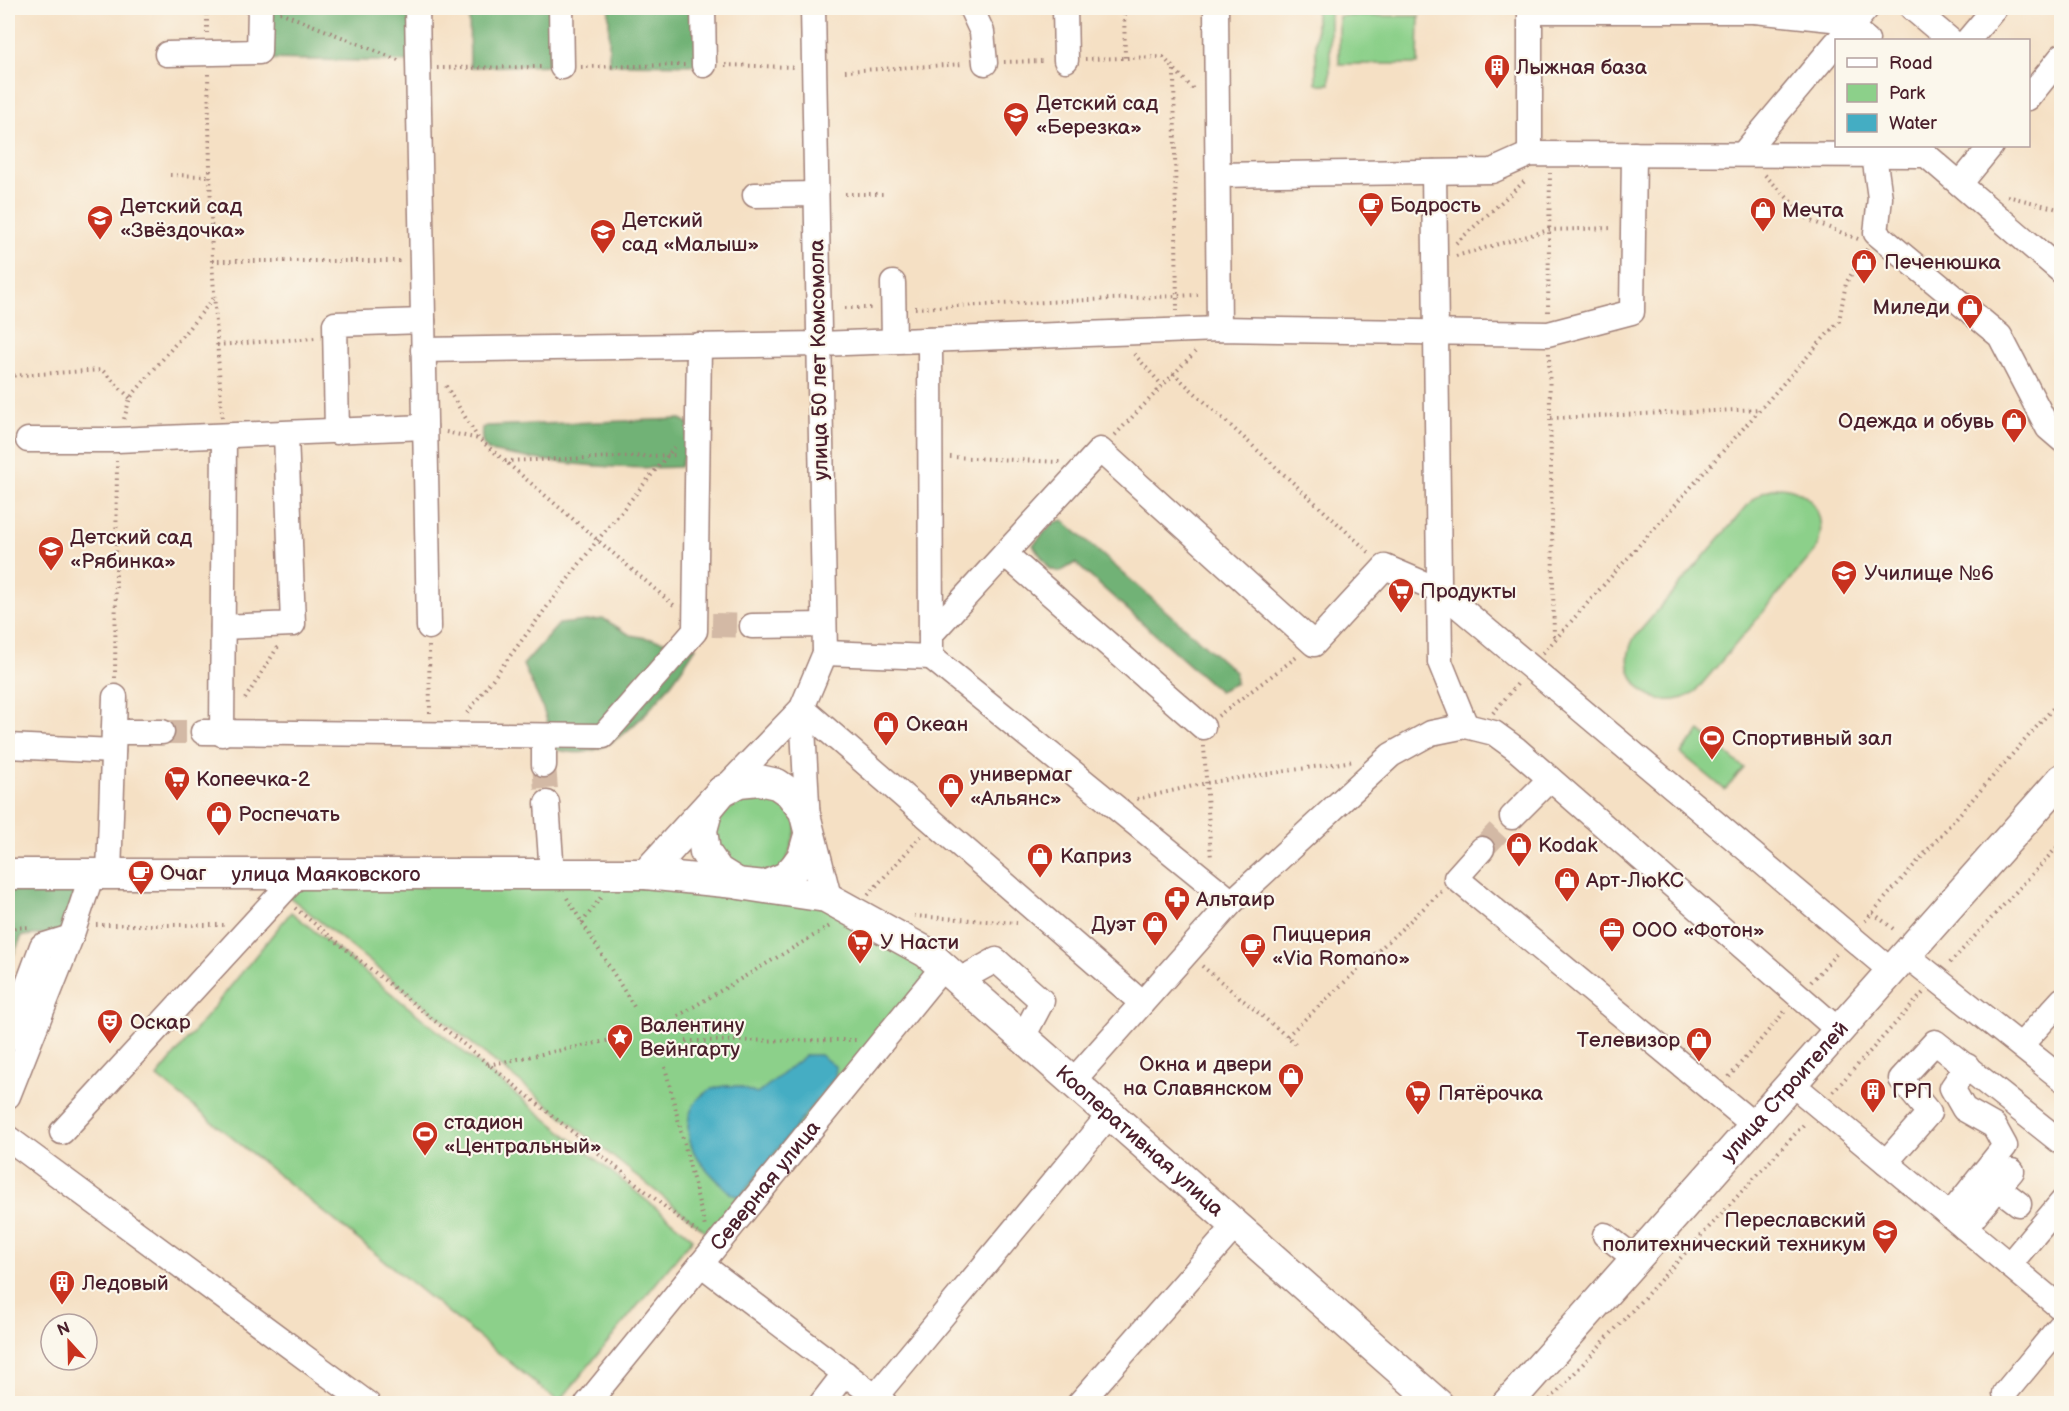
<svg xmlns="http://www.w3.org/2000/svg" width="2069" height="1411" viewBox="0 0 2069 1411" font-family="'Balsamiq Sans',sans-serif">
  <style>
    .green { fill: #8cd08a; stroke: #6b785a; stroke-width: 1.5 }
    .forest { fill: #71b276; stroke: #5e6850; stroke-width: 1.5 }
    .water { fill: #44adc3; stroke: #476677; stroke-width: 1.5 }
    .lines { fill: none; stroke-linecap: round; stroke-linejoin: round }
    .minor-tunnel { stroke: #d3b9a5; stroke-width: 24; stroke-dasharray: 24 12; stroke-linecap: butt }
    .minor-casing { stroke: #a08078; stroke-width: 27 }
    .major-casing { stroke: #a08078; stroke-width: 33 }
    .path { stroke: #a08078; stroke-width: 4; stroke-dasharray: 1.5 4.5; stroke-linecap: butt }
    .minor { stroke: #fff; stroke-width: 24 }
    .major { stroke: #fff; stroke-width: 30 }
    .labels { text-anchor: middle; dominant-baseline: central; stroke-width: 4.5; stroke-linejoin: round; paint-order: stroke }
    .poi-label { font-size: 21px; fill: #4a1f2b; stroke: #fbf7ec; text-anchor: start }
    .street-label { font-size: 21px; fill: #4a1f2b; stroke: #fbf7ec }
  </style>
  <rect width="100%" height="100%" fill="#fbf7ec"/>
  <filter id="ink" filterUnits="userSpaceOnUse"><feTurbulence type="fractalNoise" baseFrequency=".0167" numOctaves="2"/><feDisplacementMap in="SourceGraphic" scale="12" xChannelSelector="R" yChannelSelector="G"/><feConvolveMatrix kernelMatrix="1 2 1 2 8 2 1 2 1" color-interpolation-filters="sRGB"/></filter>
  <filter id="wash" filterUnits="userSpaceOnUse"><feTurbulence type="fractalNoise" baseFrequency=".008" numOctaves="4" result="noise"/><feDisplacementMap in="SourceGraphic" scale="24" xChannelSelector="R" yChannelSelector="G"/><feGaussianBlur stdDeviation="1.35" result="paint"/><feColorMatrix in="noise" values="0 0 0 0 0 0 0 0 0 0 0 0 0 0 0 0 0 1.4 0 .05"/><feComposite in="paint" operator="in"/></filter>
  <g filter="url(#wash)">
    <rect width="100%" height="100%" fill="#f5e0c4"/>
    <g class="green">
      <rect x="1316" y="8" width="14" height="76"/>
      <path d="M1339,16H1419L1418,64H1339Z"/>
      <path d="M1780,487C1814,489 1830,522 1815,551L1696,691C1659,719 1612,679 1634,638L1753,499L1765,491Z"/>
      <path d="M1700,731L1744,768L1725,790L1681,753Z"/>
      <path d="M764,784L801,813L783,874L720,868L711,810Z"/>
      <path d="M300,881L645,882L824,904L933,969L714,1238L287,895Z"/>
      <path d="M291,912L693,1238L559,1402L157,1077Z"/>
    </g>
    <g class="forest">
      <path d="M262,8H414L415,62L261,59Z"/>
      <path d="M469,8H560L561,65L470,67Z"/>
      <path d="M609,8H702L703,65L609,64Z"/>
      <path d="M681,419L688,423L687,445L680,467C616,470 553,464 490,451C481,446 481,437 482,428L486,426Z"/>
      <path d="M1063,520L1235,672L1236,683L1219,691L1075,563L1060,572L1050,569L1033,545L1053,523Z"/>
      <path d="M604,619L630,635L696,647C675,681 627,747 585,752C576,754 565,751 557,750L542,706L523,665L559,624Z"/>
      <path d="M8,883H65L80,890L71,932L22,936L8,967Z"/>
    </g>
    <path class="water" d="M806,1055H820L836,1067L835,1077L740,1197L731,1194C720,1182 701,1167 694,1152C678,1119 695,1083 735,1086C742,1087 751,1092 757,1094Z"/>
  </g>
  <g filter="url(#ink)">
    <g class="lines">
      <g class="minor-tunnel">
        <path d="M712,625L752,626"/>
        <path d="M162,732H203"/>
        <path d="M544,765L547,803"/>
        <path d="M1482,849L1512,817"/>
      </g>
      <g class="minor-casing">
        <g id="minor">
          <path d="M417,8L429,627"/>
          <path d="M561,8L562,67"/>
          <path d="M703,8L704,65"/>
          <path d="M971,8L982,32L985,63"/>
          <path d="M1065,8L1066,60"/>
          <path d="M1216,8L1219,329"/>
          <path d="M1912,8L1950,40"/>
          <path d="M1530,11H1755V8"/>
          <path d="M1755,11L1841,20L1867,40"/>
          <path d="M1840,39L1867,8"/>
          <path d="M1968,40L1995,8"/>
          <path d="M167,54L259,52L260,8"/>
          <path d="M2028,98L2062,56"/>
          <path d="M1881,146L1874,155L1880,198L1876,233L2000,336L2048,428L2062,440"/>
          <path d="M1530,154V8"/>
          <path d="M1743,154L1836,43"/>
          <path d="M1434,172L1440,662L1466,726"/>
          <path d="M1218,175L1492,171L1530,154L1926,155L2062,272"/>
          <path d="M1960,184L1991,146"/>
          <path d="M755,195L816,194"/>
          <path d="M893,283L894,341"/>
          <path d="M423,350L819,344L1219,329L1548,334L1632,312L1634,154"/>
          <path d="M337,432L335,324L423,321"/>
          <path d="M28,440H117L425,427"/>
          <path d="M1005,554L1203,727"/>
          <path d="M752,626L824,625"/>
          <path d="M223,627L293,624L286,434"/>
          <path d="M931,634L1100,450L1314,644L1385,567L1439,590L1890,970"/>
          <path d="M825,653L931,657L930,340"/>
          <path d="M931,657L1232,902"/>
          <path d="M802,708L1142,1003"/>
          <path d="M802,708L808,823"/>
          <path d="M114,732H162"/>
          <path d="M203,732L603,736L695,631L699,345"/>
          <path d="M222,734L224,436"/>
          <path d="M544,736V765"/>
          <path d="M8,746L113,751"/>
          <path d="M725,788L802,708L825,653L813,8"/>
          <path d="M547,803L552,874"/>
          <path d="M1512,817L1550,779"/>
          <path d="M1482,849L1456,878L1754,1125"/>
          <path d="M109,874L115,697"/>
          <path d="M1905,954L2062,1079"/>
          <path d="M958,981L996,960L1042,1001L1023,1037"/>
          <path d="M8,1038L42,946L71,937"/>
          <path d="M2021,1045L2062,1000"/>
          <path d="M1073,1081L1232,902L1391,755L1431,733L1466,726L1494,733L1516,749L1838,1030"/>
          <path d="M1791,1083L2062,1309"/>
          <path d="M8,1096L71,937L92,874"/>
          <path d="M62,1132L299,874"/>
          <path d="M8,1138L368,1404"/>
          <path d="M1886,1162L1929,1113L1901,1079L1935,1042L2062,1143"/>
          <path d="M1998,1188L2019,1204"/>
          <path d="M1950,1215L2005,1146L1994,1126L1964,1109L1952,1088L1967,1066"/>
          <path d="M1965,1228L2012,1171"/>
          <path d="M1605,1235L1636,1259"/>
          <path d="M701,1264L885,1404"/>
          <path d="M2009,1265L2062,1202"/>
          <path d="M2005,1393L2062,1324"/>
          <path d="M876,1396L1110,1114"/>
          <path id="s1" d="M587,1404L943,967"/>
          <path d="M821,1404L845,1373"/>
          <path d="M1079,1404L1236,1225"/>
        </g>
      </g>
      <g class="major-casing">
        <g id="major">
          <path id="s2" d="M722,791L708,808L702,830L705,852L718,871L739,884L826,897L926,952L1438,1404"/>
          <path id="s3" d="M8,874H646L765,886L786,877L795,867L803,856L809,835"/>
          <path d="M646,874L722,791L739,782L759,780L777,784L790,793L804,811L826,897"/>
          <path id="s4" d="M1507,1404L2062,779"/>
        </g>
      </g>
      <g class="path">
        <path d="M8,8H84"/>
        <path d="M207,8V33"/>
        <path d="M1124,8L1125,58"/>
        <path d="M280,12L398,60"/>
        <path d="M1085,59L1163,57L1195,91"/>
        <path d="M1004,62L1045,61"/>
        <path d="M725,65L793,67"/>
        <path d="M581,67L685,65"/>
        <path d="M437,68L541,67"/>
        <path d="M1174,70L1177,311"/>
        <path d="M845,71L964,64"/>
        <path d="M208,74L212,261L222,417"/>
        <path d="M170,175L208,176"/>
        <path d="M1765,175L1809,220L1858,239"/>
        <path d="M845,194H887"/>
        <path d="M2007,196L2062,210"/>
        <path d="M1456,243L1526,180"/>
        <path d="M1456,256L1549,230L1613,228"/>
        <path d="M212,261H403"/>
        <path d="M845,308H874"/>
        <path d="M915,308L1198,295"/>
        <path d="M1548,312L1550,173"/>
        <path d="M217,345L315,338"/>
        <path d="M1549,353L1554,639"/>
        <path d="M1134,354L1162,385"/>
        <path d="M1173,373L1371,554"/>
        <path d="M8,376L102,370L130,398"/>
        <path d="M446,386L478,438"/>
        <path d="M1551,418L1760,409"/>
        <path d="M124,419L130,398L214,298"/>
        <path d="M446,432L479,439L676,607"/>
        <path d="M1115,435L1195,352"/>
        <path d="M950,457L1060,462"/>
        <path d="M505,461L678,455"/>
        <path d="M429,646L430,713"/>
        <path d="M1543,653L1839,321L1846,283L1867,249"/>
        <path d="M115,678L117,461"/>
        <path d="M245,699L279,645"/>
        <path d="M467,713L596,542L677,444"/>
        <path d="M1493,713L1519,682"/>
        <path d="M1218,716L1298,656"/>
        <path d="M1204,746L1211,859"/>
        <path d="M1137,799L1206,783L1354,761"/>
        <path d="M868,895L921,836"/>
        <path d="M567,898L636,1010"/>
        <path d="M295,908L700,1235"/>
        <path d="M1873,913L1896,931"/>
        <path d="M914,916L1017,923"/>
        <path d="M1865,921L2062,698"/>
        <path d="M582,923L601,897"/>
        <path d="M96,925H224"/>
        <path d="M8,928L32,927"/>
        <path d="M1950,963L2062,842"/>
        <path d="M1202,966L1297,1045"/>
        <path d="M1811,982L1838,952"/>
        <path d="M678,1016L830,926"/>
        <path d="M1287,1036L1442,891"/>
        <path d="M686,1041L856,1040"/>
        <path d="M488,1065L621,1038"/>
        <path d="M665,1067L705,1227"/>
        <path d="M1729,1077L1786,1010"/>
        <path d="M1833,1092L1923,993"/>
        <path d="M1546,1404L1806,1122"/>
      </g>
      <use href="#minor" class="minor"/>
      <use href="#major" class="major"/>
    </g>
  </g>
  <defs>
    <g id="building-pin" transform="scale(1.35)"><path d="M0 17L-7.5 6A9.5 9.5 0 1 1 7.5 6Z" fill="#c8321e" stroke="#fbf7ec"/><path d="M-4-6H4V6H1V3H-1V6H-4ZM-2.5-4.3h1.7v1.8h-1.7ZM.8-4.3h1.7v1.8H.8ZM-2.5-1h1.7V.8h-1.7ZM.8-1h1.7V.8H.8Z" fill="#fff"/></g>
    <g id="school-pin" transform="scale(1.35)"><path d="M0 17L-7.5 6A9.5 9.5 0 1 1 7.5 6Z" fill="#c8321e" stroke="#fbf7ec"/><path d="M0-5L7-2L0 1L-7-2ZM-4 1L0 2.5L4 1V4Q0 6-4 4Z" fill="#fff"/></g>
    <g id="cafe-pin" transform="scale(1.35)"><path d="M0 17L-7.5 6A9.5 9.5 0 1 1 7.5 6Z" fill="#c8321e" stroke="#fbf7ec"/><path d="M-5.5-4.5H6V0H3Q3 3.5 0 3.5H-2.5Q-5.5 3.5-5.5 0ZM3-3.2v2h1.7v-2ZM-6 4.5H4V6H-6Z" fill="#fff"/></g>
    <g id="shop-pin" transform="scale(1.35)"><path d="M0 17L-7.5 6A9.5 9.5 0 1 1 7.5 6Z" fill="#c8321e" stroke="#fbf7ec"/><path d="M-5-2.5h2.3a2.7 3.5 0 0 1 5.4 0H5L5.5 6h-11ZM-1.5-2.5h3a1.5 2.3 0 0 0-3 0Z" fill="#fff"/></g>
    <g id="university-pin" transform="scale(1.35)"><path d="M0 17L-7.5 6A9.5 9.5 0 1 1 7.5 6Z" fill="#c8321e" stroke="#fbf7ec"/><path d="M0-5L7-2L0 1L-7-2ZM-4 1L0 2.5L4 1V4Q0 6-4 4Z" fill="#fff"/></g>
    <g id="supermarket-pin" transform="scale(1.35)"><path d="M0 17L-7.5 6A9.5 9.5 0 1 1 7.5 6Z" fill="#c8321e" stroke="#fbf7ec"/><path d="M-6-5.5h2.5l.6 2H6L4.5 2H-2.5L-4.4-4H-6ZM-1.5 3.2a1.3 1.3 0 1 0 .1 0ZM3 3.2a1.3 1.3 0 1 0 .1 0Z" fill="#fff"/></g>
    <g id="stadium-pin" transform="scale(1.35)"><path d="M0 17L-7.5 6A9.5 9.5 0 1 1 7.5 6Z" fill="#c8321e" stroke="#fbf7ec"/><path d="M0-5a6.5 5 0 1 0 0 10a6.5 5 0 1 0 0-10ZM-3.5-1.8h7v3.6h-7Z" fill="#fff"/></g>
    <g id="pharmacy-pin" transform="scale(1.35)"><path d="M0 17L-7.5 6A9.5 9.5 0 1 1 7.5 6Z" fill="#c8321e" stroke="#fbf7ec"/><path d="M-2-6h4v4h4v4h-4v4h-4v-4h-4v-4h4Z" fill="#fff"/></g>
    <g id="office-pin" transform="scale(1.35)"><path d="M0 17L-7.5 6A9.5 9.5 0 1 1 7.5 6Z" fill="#c8321e" stroke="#fbf7ec"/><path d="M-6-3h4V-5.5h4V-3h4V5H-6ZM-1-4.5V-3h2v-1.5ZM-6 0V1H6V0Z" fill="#fff"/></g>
    <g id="theatre-pin" transform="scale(1.35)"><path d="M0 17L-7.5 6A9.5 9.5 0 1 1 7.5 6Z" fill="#c8321e" stroke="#fbf7ec"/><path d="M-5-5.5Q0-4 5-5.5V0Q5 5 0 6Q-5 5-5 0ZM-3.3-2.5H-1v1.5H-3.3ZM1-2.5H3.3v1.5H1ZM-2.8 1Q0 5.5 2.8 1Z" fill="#fff"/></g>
    <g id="sight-pin" transform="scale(1.35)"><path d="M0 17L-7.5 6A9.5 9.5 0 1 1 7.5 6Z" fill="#c8321e" stroke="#fbf7ec"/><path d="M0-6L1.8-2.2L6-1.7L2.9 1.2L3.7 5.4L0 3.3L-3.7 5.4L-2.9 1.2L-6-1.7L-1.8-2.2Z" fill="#fff"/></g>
  </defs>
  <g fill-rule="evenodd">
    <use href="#building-pin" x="1497" y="67"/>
    <use href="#school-pin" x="1016" y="115"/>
    <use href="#cafe-pin" x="1371" y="205"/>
    <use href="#shop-pin" x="1763" y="210"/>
    <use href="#school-pin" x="100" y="218"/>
    <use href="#school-pin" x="603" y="232"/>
    <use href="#shop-pin" x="1864" y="262"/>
    <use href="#shop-pin" x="1970" y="307"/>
    <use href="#shop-pin" x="2014" y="421"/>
    <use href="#school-pin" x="51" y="549"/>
    <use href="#university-pin" x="1844" y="573"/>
    <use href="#supermarket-pin" x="1401" y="591"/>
    <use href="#shop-pin" x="886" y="724"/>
    <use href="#stadium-pin" x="1712" y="738"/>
    <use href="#supermarket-pin" x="177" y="779"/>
    <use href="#shop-pin" x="951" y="786"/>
    <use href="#shop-pin" x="219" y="814"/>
    <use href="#shop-pin" x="1519" y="845"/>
    <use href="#shop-pin" x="1040" y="856"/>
    <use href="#cafe-pin" x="141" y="873"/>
    <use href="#shop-pin" x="1567" y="880"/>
    <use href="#pharmacy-pin" x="1177" y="899"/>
    <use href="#shop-pin" x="1155" y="924"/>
    <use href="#office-pin" x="1612" y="930"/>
    <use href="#supermarket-pin" x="860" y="942"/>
    <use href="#cafe-pin" x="1253" y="946"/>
    <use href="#theatre-pin" x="110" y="1022"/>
    <use href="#sight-pin" x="620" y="1037"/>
    <use href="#shop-pin" x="1699" y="1040"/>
    <use href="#shop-pin" x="1291" y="1076"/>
    <use href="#building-pin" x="1873" y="1091"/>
    <use href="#supermarket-pin" x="1418" y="1093"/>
    <use href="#stadium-pin" x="425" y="1134"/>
    <use href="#university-pin" x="1885" y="1232"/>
    <use href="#building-pin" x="62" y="1283"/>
  </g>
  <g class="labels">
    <g class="poi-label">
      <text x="1516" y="67">Лыжная база</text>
      <text x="1036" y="103">Детский сад<tspan x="1036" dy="24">«Березка»</tspan></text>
      <text x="1390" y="205">Бодрость</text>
      <text x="120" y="206">Детский сад<tspan x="120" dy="24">«Звёздочка»</tspan></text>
      <text x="1782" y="210">Мечта</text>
      <text x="622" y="220">Детский<tspan x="622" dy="24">сад «Малыш»</tspan></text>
      <text x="1884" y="262">Печенюшка</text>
      <text x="1950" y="307" text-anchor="end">Миледи</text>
      <text x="1994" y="421" text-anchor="end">Одежда и обувь</text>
      <text x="70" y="537">Детский сад<tspan x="70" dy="24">«Рябинка»</tspan></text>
      <text x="1864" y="573">Училище №6</text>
      <text x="1420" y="591">Продукты</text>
      <text x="906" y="724">Океан</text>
      <text x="1732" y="738">Спортивный зал</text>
      <text x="970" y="774">универмаг<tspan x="970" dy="24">«Альянс»</tspan></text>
      <text x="196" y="779">Копеечка-2</text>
      <text x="238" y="814">Роспечать</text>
      <text x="1538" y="845">Kodak</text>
      <text x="1060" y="856">Каприз</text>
      <text x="160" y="873">Очаг</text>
      <text x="1586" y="880">Арт-ЛюКС</text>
      <text x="1196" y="899">Альтаир</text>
      <text x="1136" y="924" text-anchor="end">Дуэт</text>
      <text x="1632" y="930">ООО «Фотон»</text>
      <text x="1272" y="934">Пиццерия<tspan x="1272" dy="24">«Via Romano»</tspan></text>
      <text x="880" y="942">У Насти</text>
      <text x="130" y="1022">Оскар</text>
      <text x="640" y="1025">Валентину<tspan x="640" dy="24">Вейнгарту</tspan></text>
      <text x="1680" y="1040" text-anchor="end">Телевизор</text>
      <text x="1272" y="1064" text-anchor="end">Окна и двери<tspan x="1272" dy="24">на Славянском</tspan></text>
      <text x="1892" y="1091">ГРП</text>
      <text x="1438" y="1093">Пятёрочка</text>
      <text x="444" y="1122">стадион<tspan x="444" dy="24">«Центральный»</tspan></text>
      <text x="1866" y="1220" text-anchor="end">Переславский<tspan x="1866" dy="24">политехнический техникум</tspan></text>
      <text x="82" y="1283">Ледовый</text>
    </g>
    <g class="street-label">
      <text transform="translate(819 360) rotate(-91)">улица 50 лет Комсомола</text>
      <text stroke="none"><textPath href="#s3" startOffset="318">улица Маяковского</textPath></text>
      <text stroke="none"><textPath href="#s4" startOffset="418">улица Строителей</textPath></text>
      <text stroke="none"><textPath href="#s2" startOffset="602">Кооперативная улица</textPath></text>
      <text stroke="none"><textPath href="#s1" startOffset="282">Северная улица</textPath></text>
    </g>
  </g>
  <rect width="2069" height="1411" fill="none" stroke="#fbf7ec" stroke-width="30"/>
  <rect x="1835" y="39" width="195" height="108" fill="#fbf7ec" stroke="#b4a19f" stroke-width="1.5"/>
  <rect x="1847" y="58" width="30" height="9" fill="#ffffff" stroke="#b4a19f" stroke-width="1.5"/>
  <text x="1889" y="69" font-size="18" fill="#4a1f2b">Road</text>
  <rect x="1847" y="84" width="30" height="18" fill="#8cd08a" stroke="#b4a19f" stroke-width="1.5"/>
  <text x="1889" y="99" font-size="18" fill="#4a1f2b">Park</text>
  <rect x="1847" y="114" width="30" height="18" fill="#44adc3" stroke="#b4a19f" stroke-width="1.5"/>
  <text x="1889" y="129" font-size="18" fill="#4a1f2b">Water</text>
  <g transform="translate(69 1342) rotate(338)"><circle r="28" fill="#fbf7ec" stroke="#b4a19f" stroke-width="1.5"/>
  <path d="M0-4.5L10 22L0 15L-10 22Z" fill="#c8321e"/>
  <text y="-9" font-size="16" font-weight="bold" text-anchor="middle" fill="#4a1f2b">N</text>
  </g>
</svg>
